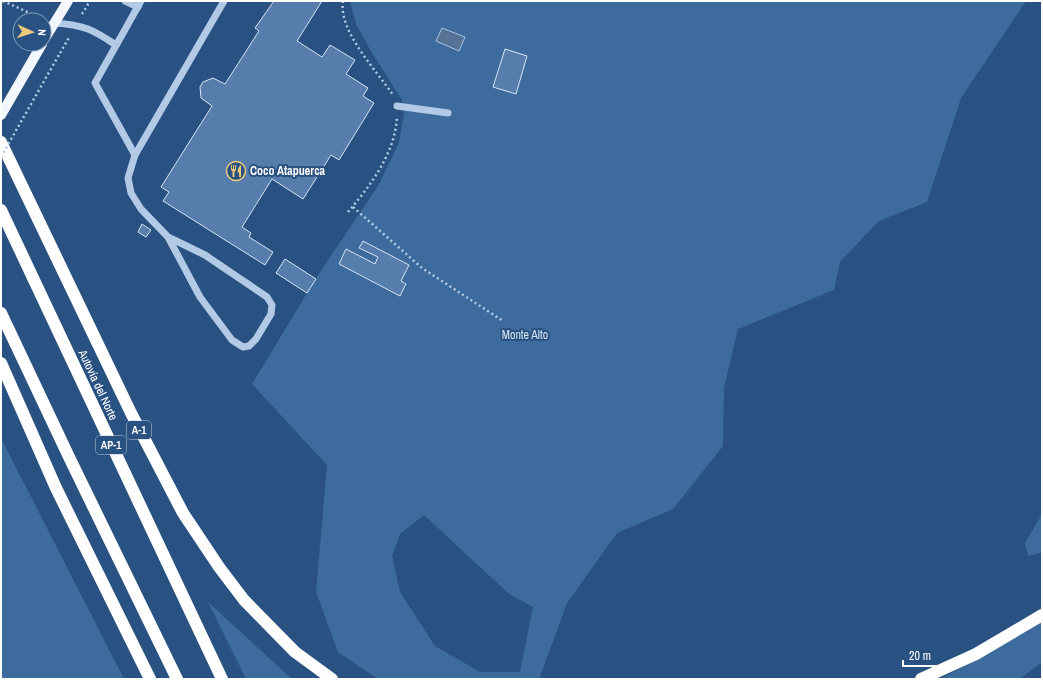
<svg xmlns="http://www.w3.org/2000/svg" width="1043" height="680" viewBox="0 0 1043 680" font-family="'Archivo Narrow',sans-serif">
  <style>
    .green { fill: #3e6b9e; fill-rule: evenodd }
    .water { fill: #567294; stroke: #a7c5e6 }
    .building { fill: #567dac; stroke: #d5e4f5 }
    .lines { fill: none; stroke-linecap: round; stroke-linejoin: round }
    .path { stroke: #b2cae6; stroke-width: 2.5; stroke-dasharray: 2 3; stroke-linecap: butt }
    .minor { stroke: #b2cae6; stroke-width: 7 }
    .major { stroke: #f2f7fd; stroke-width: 10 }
    .highway { stroke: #fff; stroke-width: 12 }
    .path-bridge { stroke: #b2cae6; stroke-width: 2.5; stroke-dasharray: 2 3; stroke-linecap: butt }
    .labels { text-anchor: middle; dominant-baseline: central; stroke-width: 4; stroke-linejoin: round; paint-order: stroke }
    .shield { fill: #295181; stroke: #bfcbd9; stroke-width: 1 }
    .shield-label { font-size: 11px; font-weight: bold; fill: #fff }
    .poi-label { font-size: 12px; font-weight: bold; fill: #fff; stroke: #295181; text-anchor: start }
    .park-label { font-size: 12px; fill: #d5e4f5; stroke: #295181 }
    .street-label { font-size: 12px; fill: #fff; stroke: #295181 }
  </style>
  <rect width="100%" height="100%" fill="#295181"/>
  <g class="green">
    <path d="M350,1H1026L961,98L927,202L879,221L840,262L834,290L738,329L724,388L723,446L673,509L617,533L567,603L539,679H378L338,652L316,592L327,465L252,384L318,275L378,186L399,143L404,114L402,100L372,53L356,24ZM424,515L509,594L533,607L520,672H480L435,646L400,592L392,556L400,534Z"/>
    <path d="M1,438L124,679H1Z"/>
    <path d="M1042,514V553L1028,556L1025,543Z"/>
    <path d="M208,602L292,679H246Z"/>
    <path d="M1042,620V662L1020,679H940L987,655Z"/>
  </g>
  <path class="water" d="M442,28L465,37L459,51L436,41Z"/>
  <g class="building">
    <path d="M274,1H322L297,41L322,57L330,45L355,60L346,74L368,88L363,96L374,103L339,160L331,155L303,199L272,179L242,227L251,233L249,237L273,252L265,265L163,201L169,192L161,187L212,106L201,98L200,87L203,82L213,78L225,84L259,31L255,28Z"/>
    <path d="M505,49L527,56L516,94L493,87Z"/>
    <path d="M142,224L151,230L146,237L138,232Z"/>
    <path d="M363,241L409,265L401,281L406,284L400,296L339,264L346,249L375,264L378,257L359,248Z"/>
    <path d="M285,259L316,279L307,293L276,273Z"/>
  </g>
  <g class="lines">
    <g class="path">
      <path d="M3,1L43,19"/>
      <path d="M343,1C338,31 377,71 393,95"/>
      <path d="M82,14L90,1"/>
      <path d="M60,53L70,36"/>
      <path d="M353,207L422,268L503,321"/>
      <path d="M348,212C371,185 395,153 397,117"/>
    </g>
    <g class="minor">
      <path d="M125,1L138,7"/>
      <path d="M141,1L95,83L135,155L224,1"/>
      <path d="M54,23C84,25 92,29 116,45"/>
      <path d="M397,106L448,113"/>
      <path d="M135,155L128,178L131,193L141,209L168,237L200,297L232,340L243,347L249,346L256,339L271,314L272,305L267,297L205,255L168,237"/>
    </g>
    <g class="major">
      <path d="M44,40L68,1"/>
      <path d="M1,115L42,44"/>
    </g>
    <g class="highway">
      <path d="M1,142L131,413L183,513L219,567L244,600L295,652L332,679"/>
      <path d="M1,210L222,679"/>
      <path d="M1,313L69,457L177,679"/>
      <path d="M1,363L56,488L150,679"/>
      <path d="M921,679L976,654L1042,615"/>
    </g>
    <path class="path-bridge" d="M1,157L60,53"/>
  </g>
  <defs>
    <g id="restaurant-ring" transform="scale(1)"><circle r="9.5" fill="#295181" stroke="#ecca79" stroke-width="1.5"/><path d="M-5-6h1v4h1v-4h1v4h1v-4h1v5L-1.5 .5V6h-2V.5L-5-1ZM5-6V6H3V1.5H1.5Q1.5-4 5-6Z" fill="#ecca79"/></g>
  </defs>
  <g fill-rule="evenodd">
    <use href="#restaurant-ring" x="236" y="171"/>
  </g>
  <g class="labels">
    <g class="shield">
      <rect x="127" y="421" width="24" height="18" rx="3"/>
      <rect x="96" y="436" width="30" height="18" rx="3"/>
    </g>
    <g class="shield-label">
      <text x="139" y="430">A-1</text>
      <text x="111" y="445">AP-1</text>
    </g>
    <g class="poi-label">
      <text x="250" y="171">Coco Atapuerca</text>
    </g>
    <g class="park-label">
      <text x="525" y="335">Monte Alto</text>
    </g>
    <g class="street-label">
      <text transform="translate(98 385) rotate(65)">Autovía del Norte</text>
    </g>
  </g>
  <rect width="1043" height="680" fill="none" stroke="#ffffff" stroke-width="4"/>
  <g transform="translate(32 32) rotate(93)"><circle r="19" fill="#295181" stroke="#7f97b3"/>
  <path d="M0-3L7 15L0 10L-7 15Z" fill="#ecca79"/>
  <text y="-6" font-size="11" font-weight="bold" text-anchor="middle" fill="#ffffff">N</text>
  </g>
  <path d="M903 660v6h54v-6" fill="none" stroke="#ffffff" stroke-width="2"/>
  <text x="909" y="660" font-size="12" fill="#ffffff" stroke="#295181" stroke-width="3" paint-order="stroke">20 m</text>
</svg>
